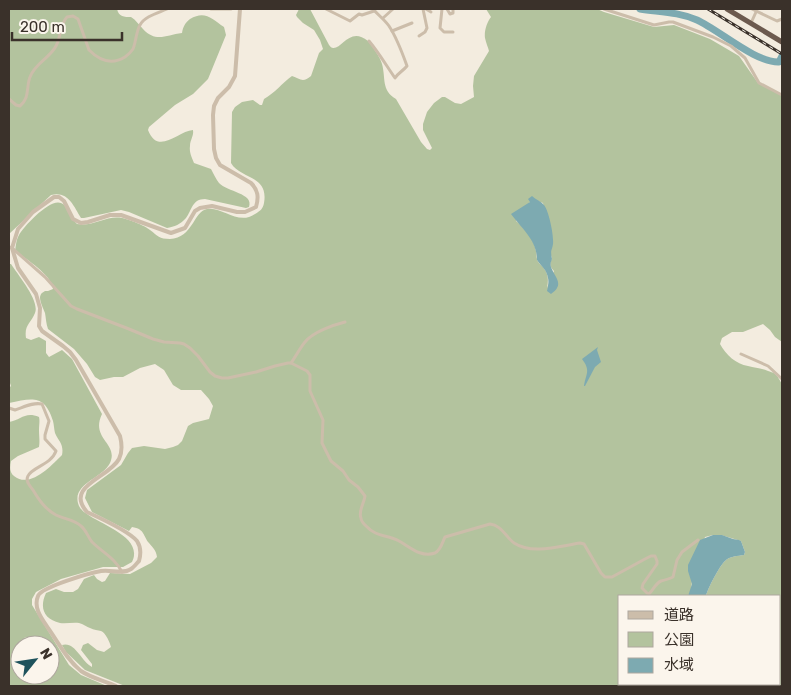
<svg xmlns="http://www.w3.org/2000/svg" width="791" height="695" viewBox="0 0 791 695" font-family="Rubik,'Noto Sans JP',sans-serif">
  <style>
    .green { fill: #b3c39e; fill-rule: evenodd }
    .water { fill: #7daab1 }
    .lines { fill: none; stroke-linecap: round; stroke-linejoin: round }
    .river { stroke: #7daab1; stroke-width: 7 }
    .minor { stroke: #ccbdaa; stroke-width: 3 }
    .tertiary { stroke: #ccbdaa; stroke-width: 4 }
    .trunk { stroke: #6c5a4e; stroke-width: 5 }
    .rail-casing { stroke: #3a312a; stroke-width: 3 }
    .rail { stroke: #fbf5ec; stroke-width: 1; stroke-dasharray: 4; stroke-linecap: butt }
  </style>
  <rect width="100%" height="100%" fill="#f3ecdf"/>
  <g class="green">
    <path d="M9,9H117C119,17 124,17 131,17C136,20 139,25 143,29C156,43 166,35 182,33C183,27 185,23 190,19C205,10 212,19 224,27L226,35L208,79L193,94L175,105L149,127L148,130C158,156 178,131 193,130C194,136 190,140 190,146C189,152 192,158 194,163L211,169C213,173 216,179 219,183C227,192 254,193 249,207L246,208L205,199C192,199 192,210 186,218C181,224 174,227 167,228L129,212L121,210L84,218H81C73,205 68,191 51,195L9,234Z"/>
    <path d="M299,9H310L328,43C329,45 331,48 333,48C342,49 350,26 368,41C372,45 381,59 382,64C386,78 381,90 396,99L421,142L427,149L430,150L432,148L423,130V124L427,112L434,103L442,97H445L455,103L461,104L474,97L473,86L474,76L489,51C488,47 486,43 485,38C484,31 487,22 491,17L486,9H597L604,12L654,27L674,25L710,39L739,56L758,83L782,95V342L775,337L770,330L763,324L743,332H732L722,338L720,344C726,355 736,364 748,366C755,368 761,368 768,371C770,372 773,372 775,374C778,376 780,381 782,384V686H684L685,684H780V596H706C707,590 720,565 725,561C730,556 738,556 744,555L745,552L741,541L721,535H713L705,537L692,581L691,590L688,596H620V684H646V686H125L85,670L66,652L62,645C75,641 81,661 92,667V664L81,650L83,645L88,643L97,650L104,652L111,647C110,643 106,633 101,631C98,630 94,630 90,628C87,627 83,624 79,623C73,622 66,624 60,623C44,619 39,608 46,593L56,589L64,592H73L78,589L84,579L94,575L97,579L102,582L105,581L110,573L130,574L151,563L157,557C156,550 153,548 149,543C143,536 145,529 132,527L129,531L92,512L85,498L87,490L121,465L128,453L132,448L144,446L165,449L173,447L178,445L182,441L188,426L193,423L209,419L213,406L209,399L201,390H181L173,385L164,370L155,364L140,368L123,377H114L100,380L95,377L87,364L74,349L48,329C46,324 46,318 45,313C43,308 40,302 40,297C41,293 42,293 45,291H48L53,289C52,275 26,259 15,251C16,246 16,240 19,235C24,226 50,198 61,203C69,206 71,219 77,224C93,227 107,215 122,218C128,219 146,226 150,230C158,236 159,239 170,239C193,238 193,212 207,209C222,206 238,226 255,214C260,211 263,209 264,203C269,175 240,179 231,163L232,112L235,107L242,102L253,100L260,105H262L264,99C275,93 282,83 292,76C300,79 303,83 311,76L319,53L323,49L320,40L314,30L303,23L297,17L296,15ZM535,200L543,203L552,246L550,251L552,259C549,263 550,267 554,271L547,288C549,278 548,272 541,265C540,264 537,261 537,259C536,256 537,253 536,251C534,239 525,228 516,221L530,202Z"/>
    <path d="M9,264H11C18,275 40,301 35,313C31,323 24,325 26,338L31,340L39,337L46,341V353L49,357L62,350L72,359L102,414C90,439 119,443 110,463C102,479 70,484 79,506C81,510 84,512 87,514C100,524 136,535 134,555C134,557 133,560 132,562L123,567H103L61,579L36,592L32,599V605L69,665L81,675L107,686H9V422C21,420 25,411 39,417C40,421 39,425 39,430C39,436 40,441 39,447L18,456L11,461C10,466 9,472 14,476C30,489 51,466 62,455C64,444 59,442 55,433C54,429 54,425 53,421C45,394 32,398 9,403V388L11,386L9,380ZM20,645H50V675H20Z"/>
  </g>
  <g class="water">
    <path d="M532,196C536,200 541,201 544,205C549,211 554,236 553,244C552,251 550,249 552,259C551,262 550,263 551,267C555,278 565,284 551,294L547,291C548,287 549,282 548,278C547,270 541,266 537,260C537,240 522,229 511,214L530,202L528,199Z"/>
    <path d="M598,347L597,350L601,362L595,367L585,386H584C586,373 591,371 582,359Z"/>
    <path d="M713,535H722L733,539L739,540L741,541L745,552L744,555C738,556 730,556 725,561C720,565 707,590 706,596H688L692,584L688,571V565L700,540Z"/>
  </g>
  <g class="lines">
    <path class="river" d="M640,9C659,12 679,12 697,20C719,30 756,63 779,62L782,56"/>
    <g class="minor">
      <path d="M211,9H231"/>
      <path d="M326,9L350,21L359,14L362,15L374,11"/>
      <path d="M426,9L431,12"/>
      <path d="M442,9L440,28L444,32H453"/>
      <path d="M447,9L450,14L453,13V9"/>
      <path d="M604,9L654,25L669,22H673L713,37L731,46L745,58L759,83L782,95"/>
      <path d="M752,9L777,21L782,19"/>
      <path d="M383,18L393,9"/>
      <path d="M751,23L756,12"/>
      <path d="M392,31L412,23"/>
      <path d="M419,36L425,32L427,28L423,9"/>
      <path d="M369,41C379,53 386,65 395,78C398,73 403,71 407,66C402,52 397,38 389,26C384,19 378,15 373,9"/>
      <path d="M9,99L16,105L20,106C30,98 26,87 30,77C35,63 50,58 56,46C61,37 60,24 67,17L73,16L78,19L89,50C100,61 112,65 125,57C128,55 131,52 133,49C136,42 136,32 140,25C145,16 158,13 167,9"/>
      <path d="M9,247L12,248L45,277L71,306L77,309L129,329L153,339L164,342L180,343L184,344L190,348L198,356L210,372L215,376L222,378H228L256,372L275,366L288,363H291L307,371L310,375V391L323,420L322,443L331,461L343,471L349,480L358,487L365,496C364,504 358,511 361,518C361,521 363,523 365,525C377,538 386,534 399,541C410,547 421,558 435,553C441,550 442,543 445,537L490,524C501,525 506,537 514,543C532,555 560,546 580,543L584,544L601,573L605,577H612L645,559L651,556H655L657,561V564L643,584L642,588L647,593L649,594C653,590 656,583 661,581C665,580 669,579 673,577L677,560L682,552L698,540"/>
      <path d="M741,354L768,366L782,379"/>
      <path d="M291,363C296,356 300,348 305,342C313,332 333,325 345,322"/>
      <path d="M9,408L15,410C24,407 33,402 42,404L49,421L45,435V439L56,451C51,465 32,467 28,476C25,481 30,486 33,490C39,500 45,509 56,515C64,519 75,520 81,526C86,530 88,537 92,542C102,552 115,558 122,572"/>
    </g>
    <path class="tertiary" d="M116,686C105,681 91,678 81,671C67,660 58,642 48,628C42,619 33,608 38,596C41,587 90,573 101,571C111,569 122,575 131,569C134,567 137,563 139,561C141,554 141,547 137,541C129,531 100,518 87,512C64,486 109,478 119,459C123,451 122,444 120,436L76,360L70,352L63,346L42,331L39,326L40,308L36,294L18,268L12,248L18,229L33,212L54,197H59L64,201L73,219L81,223L88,222L110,215H121L171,233L185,228L195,211L200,208L212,206L237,212H245L256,207C259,197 258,190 251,183L220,165L216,158L214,149L213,115L214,106L218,98L229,87L235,76L240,9"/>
    <path class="trunk" d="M727,9L782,42"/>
    <g class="rail-casing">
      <path id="rail" d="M708,9L782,54"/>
    </g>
    <use href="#rail" class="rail"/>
  </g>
  <rect width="791" height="695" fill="none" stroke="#3a312a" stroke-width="20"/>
  <rect x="618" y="595" width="162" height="90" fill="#fbf5ec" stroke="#aea79e"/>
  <rect x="628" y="611" width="25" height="8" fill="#ccbdaa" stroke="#aea79e"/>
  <text x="664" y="620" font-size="15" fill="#3a312a">道路</text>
  <rect x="628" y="632" width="25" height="15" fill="#b3c39e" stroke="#aea79e"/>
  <text x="664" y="645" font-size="15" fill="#3a312a">公園</text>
  <rect x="628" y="658" width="25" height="15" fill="#7daab1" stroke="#aea79e"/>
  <text x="664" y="670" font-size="15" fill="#3a312a">水域</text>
  <g transform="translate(35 660) rotate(60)"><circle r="24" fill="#fbf5ec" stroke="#aea79e"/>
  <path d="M0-4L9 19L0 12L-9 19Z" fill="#1e525c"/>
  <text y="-8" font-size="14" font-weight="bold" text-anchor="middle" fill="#3a312a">N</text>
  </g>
  <path d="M12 32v8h110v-8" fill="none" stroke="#3a312a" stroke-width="2.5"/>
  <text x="20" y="32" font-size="15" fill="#3a312a" stroke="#fbf5ec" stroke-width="4" paint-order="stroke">200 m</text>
</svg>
